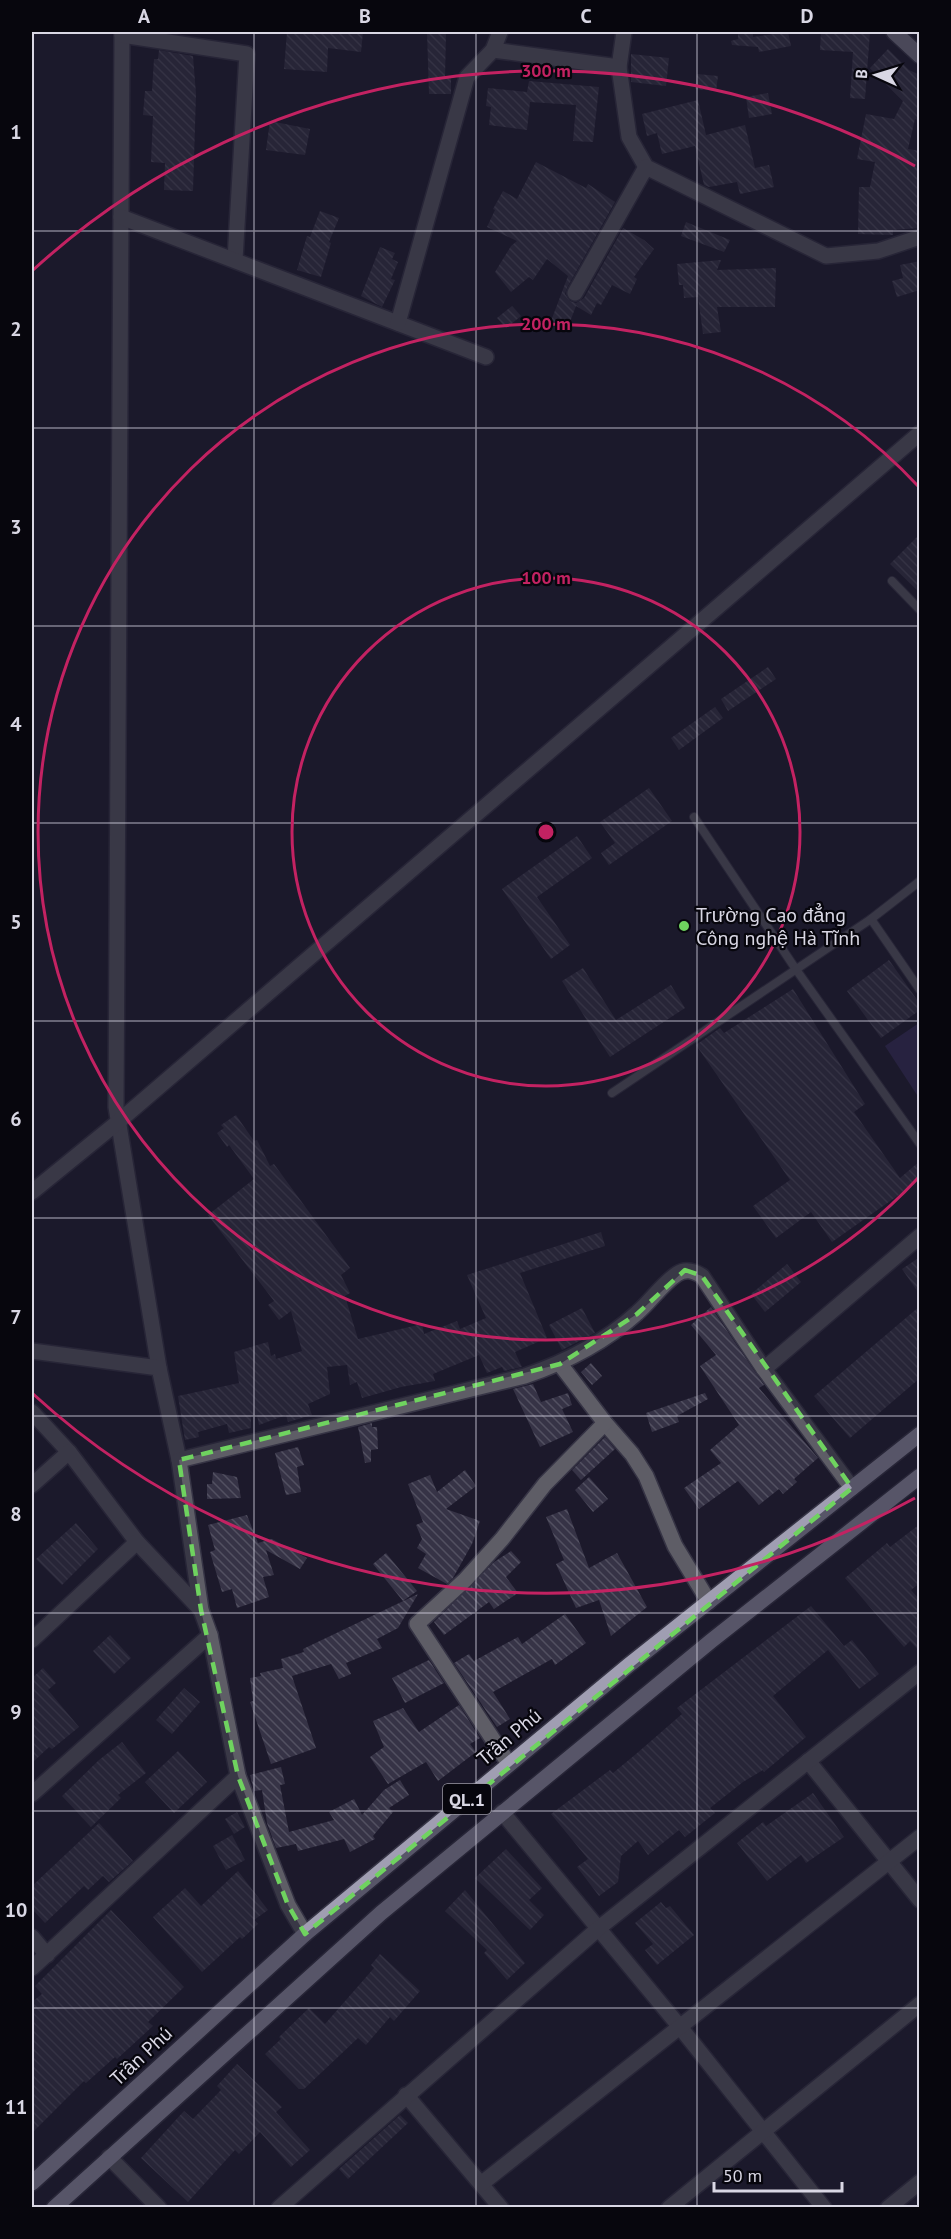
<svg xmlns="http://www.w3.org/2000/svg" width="951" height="2239" viewBox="0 0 951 2239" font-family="'PT Sans',sans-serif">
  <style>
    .grass { fill: #362d5a }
    .building { fill: url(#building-back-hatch) }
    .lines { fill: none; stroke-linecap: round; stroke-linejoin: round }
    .lane-casing { stroke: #363445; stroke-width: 10 }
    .street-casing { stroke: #363445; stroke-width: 18 }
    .secondary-casing { stroke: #363445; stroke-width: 18 }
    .primary-casing { stroke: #363445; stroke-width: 18 }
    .lane { stroke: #5e5d66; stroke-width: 8 }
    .street { stroke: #5e5d66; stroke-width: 15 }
    .secondary { stroke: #838291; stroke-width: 15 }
    .primary { stroke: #a09eb2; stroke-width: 15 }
    .marked { fill: none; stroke: #6fd35f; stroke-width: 4.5; stroke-dasharray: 12 8; stroke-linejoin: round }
    .grid { fill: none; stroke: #d9d7e4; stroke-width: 1.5; stroke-opacity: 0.55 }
    .ring { fill: none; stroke: #c32262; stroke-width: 3 }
    .poi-dot { fill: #6fd35f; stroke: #07060d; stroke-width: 2 }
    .labels { text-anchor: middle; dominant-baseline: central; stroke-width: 4.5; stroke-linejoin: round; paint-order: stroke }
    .shield { fill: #07060d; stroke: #9a98a4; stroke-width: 1.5 }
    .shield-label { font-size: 18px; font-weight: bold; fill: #d9d7e4 }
    .poi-label { font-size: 20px; fill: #d9d7e4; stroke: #07060d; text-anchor: start }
    .street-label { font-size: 20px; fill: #d9d7e4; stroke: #07060d }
    .centre { fill: #c32262; stroke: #07060d; stroke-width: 3 }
    .ring-label { font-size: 18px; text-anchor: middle; font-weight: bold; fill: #c32262; stroke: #07060d; stroke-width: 4.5; stroke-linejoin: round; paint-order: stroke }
    .neatline { fill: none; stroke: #d9d7e4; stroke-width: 2 }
    .grid-label { font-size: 20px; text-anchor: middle; font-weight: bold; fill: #d9d7e4 }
  </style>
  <defs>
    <pattern id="building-back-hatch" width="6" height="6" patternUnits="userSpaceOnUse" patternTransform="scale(1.5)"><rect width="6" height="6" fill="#363346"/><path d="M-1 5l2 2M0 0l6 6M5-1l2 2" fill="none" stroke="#525061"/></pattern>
  </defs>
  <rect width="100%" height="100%" fill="#1c192b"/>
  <path class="grass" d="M919,1023V1098L885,1046Z"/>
  <g class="building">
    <path d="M287,32H363L361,52L328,48L327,72L284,69Z"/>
    <path d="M427,32H446L445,78H451V94H429Z"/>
    <path d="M738,32H753V37L788,32L791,46L759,52L758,47L732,45L731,41L738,39Z"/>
    <path d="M821,32H870L865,99L850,98L853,52L820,50Z"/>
    <path d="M888,49L909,70L920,75V122L915,119L908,149L920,151V228L893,230V235L858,234L859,187H870L875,162L857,159L866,114L894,119L903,101L870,68Z"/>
    <path d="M159,50L193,56L196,94L193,191L164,190L165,163L151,162L153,116L143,115L145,91H152L154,59H158Z"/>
    <path d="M631,54L669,58L666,86L631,82Z"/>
    <path d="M697,74L718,76L716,91L695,89Z"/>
    <path d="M529,81L599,87L593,142L573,141L576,105L530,102L527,130L489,125L491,107L486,106L488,88L527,92Z"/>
    <path d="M768,93L772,114L749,118L746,97Z"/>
    <path d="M698,100L706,135L745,125L755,168L769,165L774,187L740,194L737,182L709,187L704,185L695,146L662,154L657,133L647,136L642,114Z"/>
    <path d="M270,121L310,129L305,155L266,150Z"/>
    <path d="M536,162L586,188L588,184L615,202L567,288L565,294L570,301L576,303L584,298L623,228L644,240L654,249L634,277L637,279L630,294L612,285L601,305L597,303L591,315L576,306L568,327L551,321L568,276L547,259L533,280L529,277L511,292L495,272L511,246L517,241L487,227L495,210L493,209L503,191L517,199Z"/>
    <path d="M320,211L339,218L329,242L331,243L321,277L297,270L307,236L310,237Z"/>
    <path d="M686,222L730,240L724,252L681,236Z"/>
    <path d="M380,247L395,253L392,259L398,262L391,279L395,280L382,307L361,296Z"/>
    <path d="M721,260L717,270L776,268L775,307H717L721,332L703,334L698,297L684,298L683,285H679L677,264Z"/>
    <path d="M920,261V290L897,297L892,281L903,278L900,265Z"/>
    <path d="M512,306L521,316L506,328L497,318Z"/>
    <path d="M920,534V593L890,564Z"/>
    <path d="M768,667L776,679L728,711L721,699Z"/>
    <path d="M715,707L723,718L679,750L671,738Z"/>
    <path d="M649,788L672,821L609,865L601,853L615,843L600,822Z"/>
    <path d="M577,836L592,858L537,897L570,945L551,959L502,889Z"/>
    <path d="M889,960L920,1004V1010L881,1038L847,991Z"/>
    <path d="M583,968L616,1020L671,985L685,1008L610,1057L562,981Z"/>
    <path d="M793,989L865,1104L854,1112L900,1178L920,1161V1180L832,1242L811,1212L776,1238L753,1206L790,1180L696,1045L720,1028L724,1033Z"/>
    <path d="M236,1115L254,1141L257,1140L270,1166L274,1164L350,1268L341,1275L350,1293L345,1296L358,1339L422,1324L424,1334L457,1321L460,1329L486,1318L467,1275L601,1232L605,1246L520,1273L547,1338L515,1352L522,1367L504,1371L502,1367L487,1373L479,1355L433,1374L435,1381L401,1387L362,1398L357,1382L350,1385L347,1365L327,1367L330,1394L308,1404L312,1415L288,1422L286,1415L259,1425L257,1415L251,1416V1428L229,1433L227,1424L198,1432L199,1437L185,1440L178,1396L239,1383L234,1352L268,1342L271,1356L275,1354L276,1359L302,1351L291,1311L279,1320L268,1305L274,1301L208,1215L254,1179L229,1145L227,1147L217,1133L224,1128L221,1125Z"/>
    <path d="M920,1257V1295L902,1269Z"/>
    <path d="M787,1264L801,1282L765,1312L751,1294Z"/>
    <path d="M920,1306V1378L850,1438L814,1396Z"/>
    <path d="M711,1307L764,1385L759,1388L818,1458L794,1479L797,1482L783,1494L779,1489L759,1505L738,1481L699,1509L684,1488L721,1463L710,1450L739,1425L700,1366L716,1355L691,1325Z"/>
    <path d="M582,1308L595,1333L562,1350L549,1325Z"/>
    <path d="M591,1363L602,1376L592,1385L581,1372Z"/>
    <path d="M533,1384L541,1402L568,1393L572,1405L562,1409L573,1432L540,1447L513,1389Z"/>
    <path d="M705,1393L708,1399L677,1416L679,1422L652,1432L646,1413Z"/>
    <path d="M372,1423V1427H377L378,1449L371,1450V1462L365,1463L358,1427Z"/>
    <path d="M605,1437L615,1449L581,1480L572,1470Z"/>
    <path d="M298,1447L304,1465L297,1467L301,1492L286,1495L275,1453Z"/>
    <path d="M465,1470L476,1486L446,1509L480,1521L472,1544L453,1578L447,1584L418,1568L426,1554L417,1548L422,1539L416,1525L423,1522L408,1484L430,1475L437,1492Z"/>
    <path d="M213,1472L237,1477L241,1498L207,1499V1484H212Z"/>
    <path d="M589,1477L608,1499L593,1512L575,1490Z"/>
    <path d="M567,1509L589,1568L617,1553L647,1607L611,1636L599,1600L576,1608L556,1564L564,1560L546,1517Z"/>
    <path d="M247,1515L258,1543L272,1539L307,1558L300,1569L266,1550L274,1575L263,1577L269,1597L237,1608L232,1589L222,1592L210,1552L215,1550L208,1525Z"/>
    <path d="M76,1523L98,1549L62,1585L36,1559Z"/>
    <path d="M920,1524V1583L911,1590L920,1600V1652L910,1641L904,1647L845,1578L887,1543L890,1547Z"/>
    <path d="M511,1551L521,1562L506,1577L518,1593L494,1609L489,1602L444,1635L434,1622L494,1562Z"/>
    <path d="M386,1553L417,1591L403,1601L373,1564Z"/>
    <path d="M418,1594L398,1628L377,1639L382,1648L346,1663L351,1674L339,1679L331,1664L292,1676L316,1748L271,1764L250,1702L253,1701L250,1678L261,1676L260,1673L283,1668L281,1659L304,1652L303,1649Z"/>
    <path d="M811,1606L844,1646L852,1640L879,1674L859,1689L828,1650L773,1696L806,1737L764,1772L763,1770L743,1782L710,1808L715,1813L685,1837L679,1830L648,1855L638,1841L621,1856L618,1882L599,1896L577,1867L588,1859L551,1814L610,1770L613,1773L636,1754L682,1714L677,1708Z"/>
    <path d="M565,1614L586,1643L555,1665L552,1659L493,1692L510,1719L497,1727L454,1663L469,1654L474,1661L518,1637L522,1644Z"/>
    <path d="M110,1635L131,1658L114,1674L93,1651Z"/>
    <path d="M429,1660L444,1683L405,1703L392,1678Z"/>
    <path d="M43,1668L56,1683L48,1690L79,1727L52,1749L49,1747L32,1763V1678Z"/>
    <path d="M184,1688L200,1702L172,1734L156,1720Z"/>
    <path d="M459,1705L480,1738L470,1744L476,1752L438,1781L426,1762L388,1784L370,1757L384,1747L373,1721L403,1708L419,1732Z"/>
    <path d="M122,1742L146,1773L118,1795L121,1798L91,1827L62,1796L99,1760Z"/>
    <path d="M178,1751L207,1782L174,1813L145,1782Z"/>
    <path d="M281,1767L285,1784L280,1785L289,1832L334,1820L329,1812L354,1799L362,1815L384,1790L400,1780L409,1795L389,1808L393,1812L373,1836L375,1839L350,1852L344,1839L298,1851L296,1844L276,1848L267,1823L262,1790L254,1791L250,1775Z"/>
    <path d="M813,1793L844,1837L806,1863L801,1855L767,1881L737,1843L763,1822L766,1826Z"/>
    <path d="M237,1812L245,1827L234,1834L225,1819Z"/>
    <path d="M99,1823L133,1861L109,1882L103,1876L88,1890L84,1886L45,1923L32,1909V1886Z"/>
    <path d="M232,1835L245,1860L226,1870L213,1846Z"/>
    <path d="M506,1849L542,1888L529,1900L544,1915L530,1930L475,1878Z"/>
    <path d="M238,1871L268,1910L254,1920L258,1924L242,1939L240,1937L202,1972L153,1917L185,1888L201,1906Z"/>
    <path d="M465,1890L525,1963L507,1980L484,1953L487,1950L445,1911Z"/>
    <path d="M661,1902L666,1908L670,1906L694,1935L657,1965L645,1950L653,1944L635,1923Z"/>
    <path d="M111,1910L184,1987L148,2022L153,2026L117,2059L115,2057L86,2083L84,2081L32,2133V2002L42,1994L35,1986Z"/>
    <path d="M380,1954L420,1991L394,2021L390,2017L366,2045L358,2038L304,2089H299L265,2054L281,2039L279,2037L309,2008L325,2024L374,1968L371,1965Z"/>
    <path d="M237,2064L282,2107L276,2112L310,2150L291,2167L260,2132L239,2154L235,2150L188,2202L141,2158L184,2111L193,2119L221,2090L217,2086Z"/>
    <path d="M400,2115L408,2123L348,2179L339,2169Z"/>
  </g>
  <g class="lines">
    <g class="lane-casing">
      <g id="lane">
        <path d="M892,581L920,610"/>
        <path d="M694,817L795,968L920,1144"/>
        <path d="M871,919L920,990"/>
        <path d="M612,1093L871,919L920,881"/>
      </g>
    </g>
    <g class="street-casing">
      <g id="street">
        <path d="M122,32L116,1107L159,1368"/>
        <path d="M624,32L619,67L629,137L646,167L826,256L878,251L920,237"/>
        <path d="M122,35L247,54L235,260"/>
        <path d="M493,50L619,67"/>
        <path d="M121,217L486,357"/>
        <path d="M575,293L646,167"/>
        <path d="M398,323L467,77L493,50L500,32"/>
        <path d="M32,1192L118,1122L920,433"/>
        <path d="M32,1351L159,1368L179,1460L201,1610L210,1635L238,1776L288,1905L305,1934"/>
        <path d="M560,1364L605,1423L632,1454L646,1476L675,1546L709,1602"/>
        <path d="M764,1369L920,1236"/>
        <path d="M32,1412L69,1452L137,1542L201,1610"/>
        <path d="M179,1460L525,1376C566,1362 605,1342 637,1313C651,1301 662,1284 677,1274C686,1268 694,1271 702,1276L764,1369L852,1488"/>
        <path d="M32,1485L69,1452"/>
        <path d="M32,1640L137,1542"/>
        <path d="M808,1761L920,1900"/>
        <path d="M509,1764L417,1624L465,1580L502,1539L545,1484L605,1423"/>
        <path d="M32,1794L210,1635"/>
        <path d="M502,1812L680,2027L824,2208"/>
        <path d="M32,1937L47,1955"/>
        <path d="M32,1968L238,1776"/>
        <path d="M406,2095L501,2208"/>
        <path d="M109,2157L159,2208"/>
        <path d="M481,2184L920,1837"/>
        <path d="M279,2208L599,1928L920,1672"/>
        <path d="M669,2208L920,2004"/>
        <path d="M888,2208L920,2182"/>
      </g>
    </g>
    <g class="secondary-casing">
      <path id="secondary" d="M894,32L920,56"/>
    </g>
    <g class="primary-casing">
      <g id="primary">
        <path d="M32,2183L305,1934L629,1665L920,1434"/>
        <path d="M54,2208L381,1913L711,1641L920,1476"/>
      </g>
    </g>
    <use href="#lane" class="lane"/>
    <use href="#street" class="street"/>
    <use href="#secondary" class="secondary"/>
    <use href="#primary" class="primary"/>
  </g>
  <path d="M0 0H951V2239H0ZM685,1270L702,1276L852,1488L305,1934L288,1905L238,1776L201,1610L179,1460L560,1364L637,1314Z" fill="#1c192b" fill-opacity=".55" fill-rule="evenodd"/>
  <path class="marked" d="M685,1270L702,1276L852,1488L305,1934L288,1905L238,1776L201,1610L179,1460L560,1364L637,1314Z"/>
  <path class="grid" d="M254,32V2208M476,32V2208M697,32V2208M32,231H920M32,428H920M32,626H920M32,823H920M32,1021H920M32,1218H920M32,1416H920M32,1613H920M32,1811H920M32,2008H920"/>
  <g class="ring">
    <circle cx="546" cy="832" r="254"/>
    <path d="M918 1178A508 508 0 1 1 918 486"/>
    <path d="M915 1498A761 761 0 0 1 32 1393M32 271A761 761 0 0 1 915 166"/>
  </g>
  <circle class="poi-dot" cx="684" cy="926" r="6"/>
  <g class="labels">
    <rect class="shield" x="443" y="1784" width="48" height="30" rx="4.5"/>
    <g class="shield-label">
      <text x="467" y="1799">QL.1</text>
    </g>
    <g class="poi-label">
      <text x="696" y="915">Trường Cao đẳng<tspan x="696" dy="23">Công nghệ Hà Tĩnh</tspan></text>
    </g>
    <g class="street-label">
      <text transform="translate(509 1737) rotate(-40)">Trần Phú</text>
      <text transform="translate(141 2056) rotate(-43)">Trần Phú</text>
    </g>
  </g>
  <circle cx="546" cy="832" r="9" class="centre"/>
  <g class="ring-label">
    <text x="546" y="77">300 m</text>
    <text x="546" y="330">200 m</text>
    <text x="546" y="584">100 m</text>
  </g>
  <rect width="951" height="2239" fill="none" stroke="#07060d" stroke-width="66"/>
  <g transform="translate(876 75) rotate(274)" stroke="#07060d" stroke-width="4.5" paint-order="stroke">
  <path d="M0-4.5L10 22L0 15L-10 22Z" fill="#d9d7e4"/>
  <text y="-9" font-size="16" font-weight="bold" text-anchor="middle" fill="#d9d7e4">B</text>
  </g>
  <path d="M714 2182v9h128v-9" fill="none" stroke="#d9d7e4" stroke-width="3"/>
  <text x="723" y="2182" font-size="18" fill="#d9d7e4" stroke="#07060d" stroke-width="4.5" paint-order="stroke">50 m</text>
  <rect x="33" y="33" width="885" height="2173" class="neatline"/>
  <g class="grid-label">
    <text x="144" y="23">A</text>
    <text x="365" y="23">B</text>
    <text x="586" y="23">C</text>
    <text x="807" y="23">D</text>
    <text x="16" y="139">1</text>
    <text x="16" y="336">2</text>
    <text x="16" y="534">3</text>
    <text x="16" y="731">4</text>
    <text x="16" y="929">5</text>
    <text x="16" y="1126">6</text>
    <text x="16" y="1324">7</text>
    <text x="16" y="1521">8</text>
    <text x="16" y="1719">9</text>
    <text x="16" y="1917">10</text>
    <text x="16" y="2114">11</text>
  </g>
</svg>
